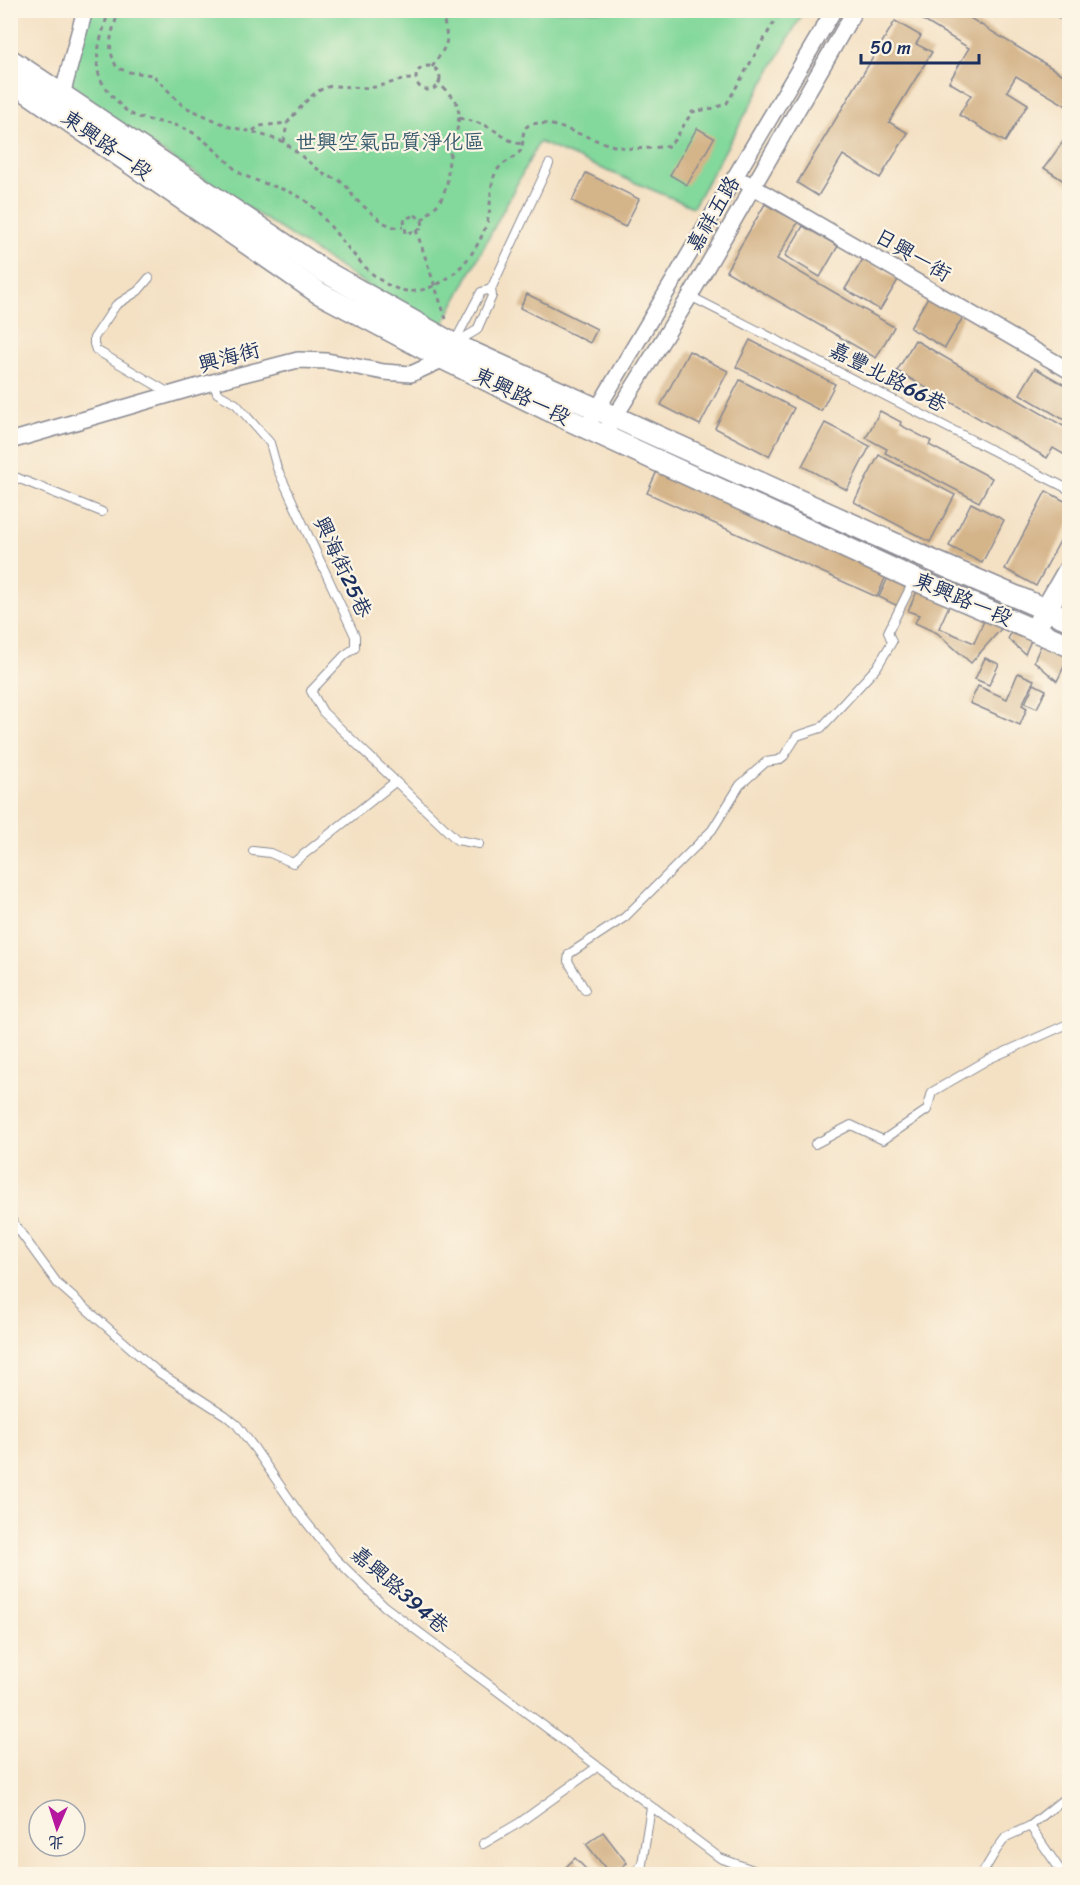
<svg xmlns="http://www.w3.org/2000/svg" width="1080" height="1885" viewBox="0 0 1080 1885" font-family="Sriracha,'LXGW WenKai TC',sans-serif">
  <style>
    .green { fill: #83d89b; stroke: #4f847c; stroke-width: 1.5 }
    .building { fill: #d4b489 }
    .lines { fill: none; stroke-linecap: round; stroke-linejoin: round }
    .lane-casing { stroke: #888891; stroke-width: 10 }
    .street-casing { stroke: #888891; stroke-width: 18 }
    .secondary-casing { stroke: #888891; stroke-width: 24 }
    .path { stroke: #888891; stroke-width: 3; stroke-dasharray: 4.5 4.5; stroke-linecap: butt }
    .lane { stroke: #fff; stroke-width: 8 }
    .street { stroke: #fff; stroke-width: 15 }
    .secondary { stroke: #fff; stroke-width: 21 }
    .labels { text-anchor: middle; dominant-baseline: central; stroke-width: 4.5; stroke-linejoin: round; paint-order: stroke }
    .park-label { font-size: 21px; fill: #35596d; stroke: #fcf5e5 }
    .street-label { font-size: 21px; fill: #1b2f5e; stroke: #fcf5e5 }
  </style>
  <rect width="100%" height="100%" fill="#fcf5e5"/>
  <filter id="ink" filterUnits="userSpaceOnUse"><feTurbulence type="fractalNoise" baseFrequency=".0167" numOctaves="2"/><feDisplacementMap in="SourceGraphic" scale="12" xChannelSelector="R" yChannelSelector="G"/><feConvolveMatrix kernelMatrix="1 2 1 2 8 2 1 2 1" color-interpolation-filters="sRGB"/></filter>
  <filter id="wash" filterUnits="userSpaceOnUse"><feTurbulence type="fractalNoise" baseFrequency=".008" numOctaves="4" result="noise"/><feDisplacementMap in="SourceGraphic" scale="24" xChannelSelector="R" yChannelSelector="G"/><feGaussianBlur stdDeviation="1.35" result="paint"/><feColorMatrix in="noise" values="0 0 0 0 0 0 0 0 0 0 0 0 0 0 0 0 0 1.4 0 .05"/><feComposite in="paint" operator="in"/></filter>
  <g filter="url(#wash)">
    <rect width="100%" height="100%" fill="#f4e1c4"/>
    <path class="green" d="M90,11H804L693,207L539,142L439,332L67,90Z"/>
    <g id="blocks">
      <g class="building">
        <path d="M906,10H957L1070,79V108L1016,76L1007,91L1028,104L1005,142L959,115L971,95L949,82L969,48Z"/>
        <path d="M895,21L921,36L916,44L932,52L889,122L908,133L880,178L843,155L818,196L797,183Z"/>
        <path d="M697,128L714,138L687,185L670,175Z"/>
        <path d="M1070,132V185L1044,168Z"/>
        <path d="M586,173L639,199L625,227L572,201Z"/>
        <path d="M765,204L798,222L777,259L894,327L876,358L726,271Z"/>
        <path d="M803,226L838,246L820,277L785,256Z"/>
        <path d="M863,259L898,280L880,310L845,289Z"/>
        <path d="M527,294L597,329L590,343L520,308Z"/>
        <path d="M928,297L963,317L945,348L910,328Z"/>
        <path d="M750,340L835,384L821,411L736,367Z"/>
        <path d="M915,340L1065,427L1068,422L1020,394L1035,368L1070,388V458L1053,448L1047,458L897,371Z"/>
        <path d="M689,351L728,371L700,425L661,405Z"/>
        <path d="M740,380L794,408L769,456L715,428Z"/>
        <path d="M880,411L901,422L900,425L931,441L929,445L992,478L979,502L885,453L887,449L866,438Z"/>
        <path d="M825,423L870,446L847,490L802,466Z"/>
        <path d="M879,455L955,495L930,542L854,502Z"/>
        <path d="M663,458L892,562L877,597L647,493Z"/>
        <path d="M1046,491L1070,504V522L1036,586L1005,569Z"/>
        <path d="M971,503L1004,520L982,563L949,546Z"/>
        <path d="M895,563L919,574L904,609L879,597Z"/>
        <path d="M924,576L956,590L939,628L974,643L988,612L1008,621L971,663L937,633L915,623L919,615L908,611Z"/>
        <path d="M1018,619L1037,627L1025,654L1008,639Z"/>
        <path d="M1047,632L1070,654L1057,681L1034,661Z"/>
        <path d="M985,658L999,664L989,685L975,679Z"/>
        <path d="M1018,673L1034,680L1022,705L1027,708L1020,725L970,703L978,686L1007,699Z"/>
        <path d="M1034,684L1046,690L1037,708L1025,703Z"/>
        <path d="M603,1832L627,1863L612,1874H610L586,1844Z"/>
        <path d="M575,1858L591,1874H570L564,1869Z"/>
      </g>
    </g>
  </g>
  <g filter="url(#ink)">
    <use href="#blocks" fill-opacity="0" stroke="#888891" stroke-width="1.5"/>
    <g class="lines">
      <g class="lane-casing">
        <g id="lane">
          <path d="M149,278L138,291L116,305L94,338V344L96,350L171,394"/>
          <path d="M690,296L1070,490"/>
          <path d="M457,342L477,330L492,296L491,289L549,164"/>
          <path d="M454,343L481,292L491,289"/>
          <path d="M213,382L217,393L236,404L270,443L277,468L355,636V648L345,655L311,691L323,712L457,840L479,844"/>
          <path d="M10,475L102,512"/>
          <path d="M253,851L270,853L293,863L395,782"/>
          <path d="M585,990L568,961L569,954L625,917L712,830L740,785L766,762L779,760L784,756L797,736L821,728L877,667L892,642L888,632L914,580"/>
          <path d="M815,1144L851,1125L883,1140L927,1110L932,1092L989,1059L1070,1023"/>
          <path d="M10,1218L58,1284L158,1372L225,1415L237,1425L255,1449L299,1513L335,1558L384,1606L720,1858L764,1874"/>
          <path d="M1030,1826L1063,1874"/>
          <path d="M483,1844L519,1823L597,1767"/>
          <path d="M634,1874L642,1864L651,1807"/>
          <path d="M982,1874L997,1849L1006,1837L1030,1826L1070,1794"/>
        </g>
      </g>
      <g class="street-casing">
        <g id="street">
          <path d="M1062,10L1070,15"/>
          <path d="M62,95L85,10"/>
          <path d="M745,182L1070,371"/>
          <path d="M592,418L834,10"/>
          <path d="M603,436L690,296L855,10"/>
          <path d="M10,441L213,382L298,360L327,361L384,372L411,374L444,359L447,354"/>
        </g>
      </g>
      <g class="secondary-casing">
        <g id="secondary">
          <path d="M10,60L324,271L453,344L924,557L1070,620"/>
          <path d="M10,80L319,293L444,359L565,418L914,579L1070,646"/>
          <path d="M1039,622L1070,568"/>
        </g>
      </g>
      <g class="path">
        <path d="M109,10C103,32 89,65 104,85C110,94 119,105 128,112C141,122 171,121 188,130C202,137 215,150 227,161C231,165 235,170 240,173C259,184 285,187 303,199C337,222 368,295 415,291C452,287 482,249 489,214C491,201 490,185 495,174C500,162 515,160 521,150C525,141 520,130 529,125C548,116 597,144 620,147C636,150 653,148 669,146L676,138L692,112L715,108L727,103L781,10"/>
        <path d="M119,10C112,33 105,45 117,68L129,72L153,75L183,106L230,127L253,132L284,142L325,175L339,180L348,188L354,198L382,222L394,227H403"/>
        <circle cx="428" cy="78" r="12"/>
        <path d="M432,67C453,36 447,44 442,10"/>
        <path d="M459,118C471,121 482,123 492,129C503,135 510,143 523,144"/>
        <path d="M253,131L259,126L287,123C298,111 314,87 333,86C347,86 361,89 375,87C390,84 401,78 416,79"/>
        <path d="M284,142L287,123"/>
        <path d="M415,215L422,220L423,228L406,234L404,219Z"/>
        <path d="M422,220L440,202L447,185L449,159L458,126L459,113L456,101L438,82"/>
        <path d="M416,230L446,319"/>
      </g>
      <use href="#lane" class="lane"/>
      <use href="#street" class="street"/>
      <use href="#secondary" class="secondary"/>
    </g>
  </g>
  <g class="labels">
    <g class="park-label">
      <text x="390" y="142">世興空氣品質淨化區</text>
    </g>
    <g class="street-label">
      <text transform="translate(107 145) rotate(35)">東興路一段</text>
      <text transform="translate(713 214) rotate(-60)">嘉祥五路</text>
      <text transform="translate(913 255) rotate(30)">日興一街</text>
      <text transform="translate(229 357) rotate(-15)">興海街</text>
      <text transform="translate(888 377) rotate(27)">嘉豐北路66巷</text>
      <text transform="translate(522 396) rotate(26)">東興路一段</text>
      <text transform="translate(343 567) rotate(65)">興海街25巷</text>
      <text transform="translate(963 599) rotate(23)">東興路一段</text>
      <text transform="translate(400 1590) rotate(41)">嘉興路394巷</text>
    </g>
  </g>
  <rect width="1080" height="1885" fill="none" stroke="#fcf5e5" stroke-width="36"/>
  <g transform="translate(57 1828) rotate(183)"><circle r="28" fill="#fcf5e5" stroke="#a2a6af" stroke-width="1.5"/>
  <path d="M0-4.5L10 22L0 15L-10 22Z" fill="#b5179e"/>
  <text y="-9" font-size="16" font-weight="bold" text-anchor="middle" fill="#1b2f5e">北</text>
  </g>
  <path d="M861 54v9h118v-9" fill="none" stroke="#1b2f5e" stroke-width="3"/>
  <text x="870" y="54" font-size="18" fill="#1b2f5e" stroke="#fcf5e5" stroke-width="4.5" paint-order="stroke">50 m</text>
</svg>
